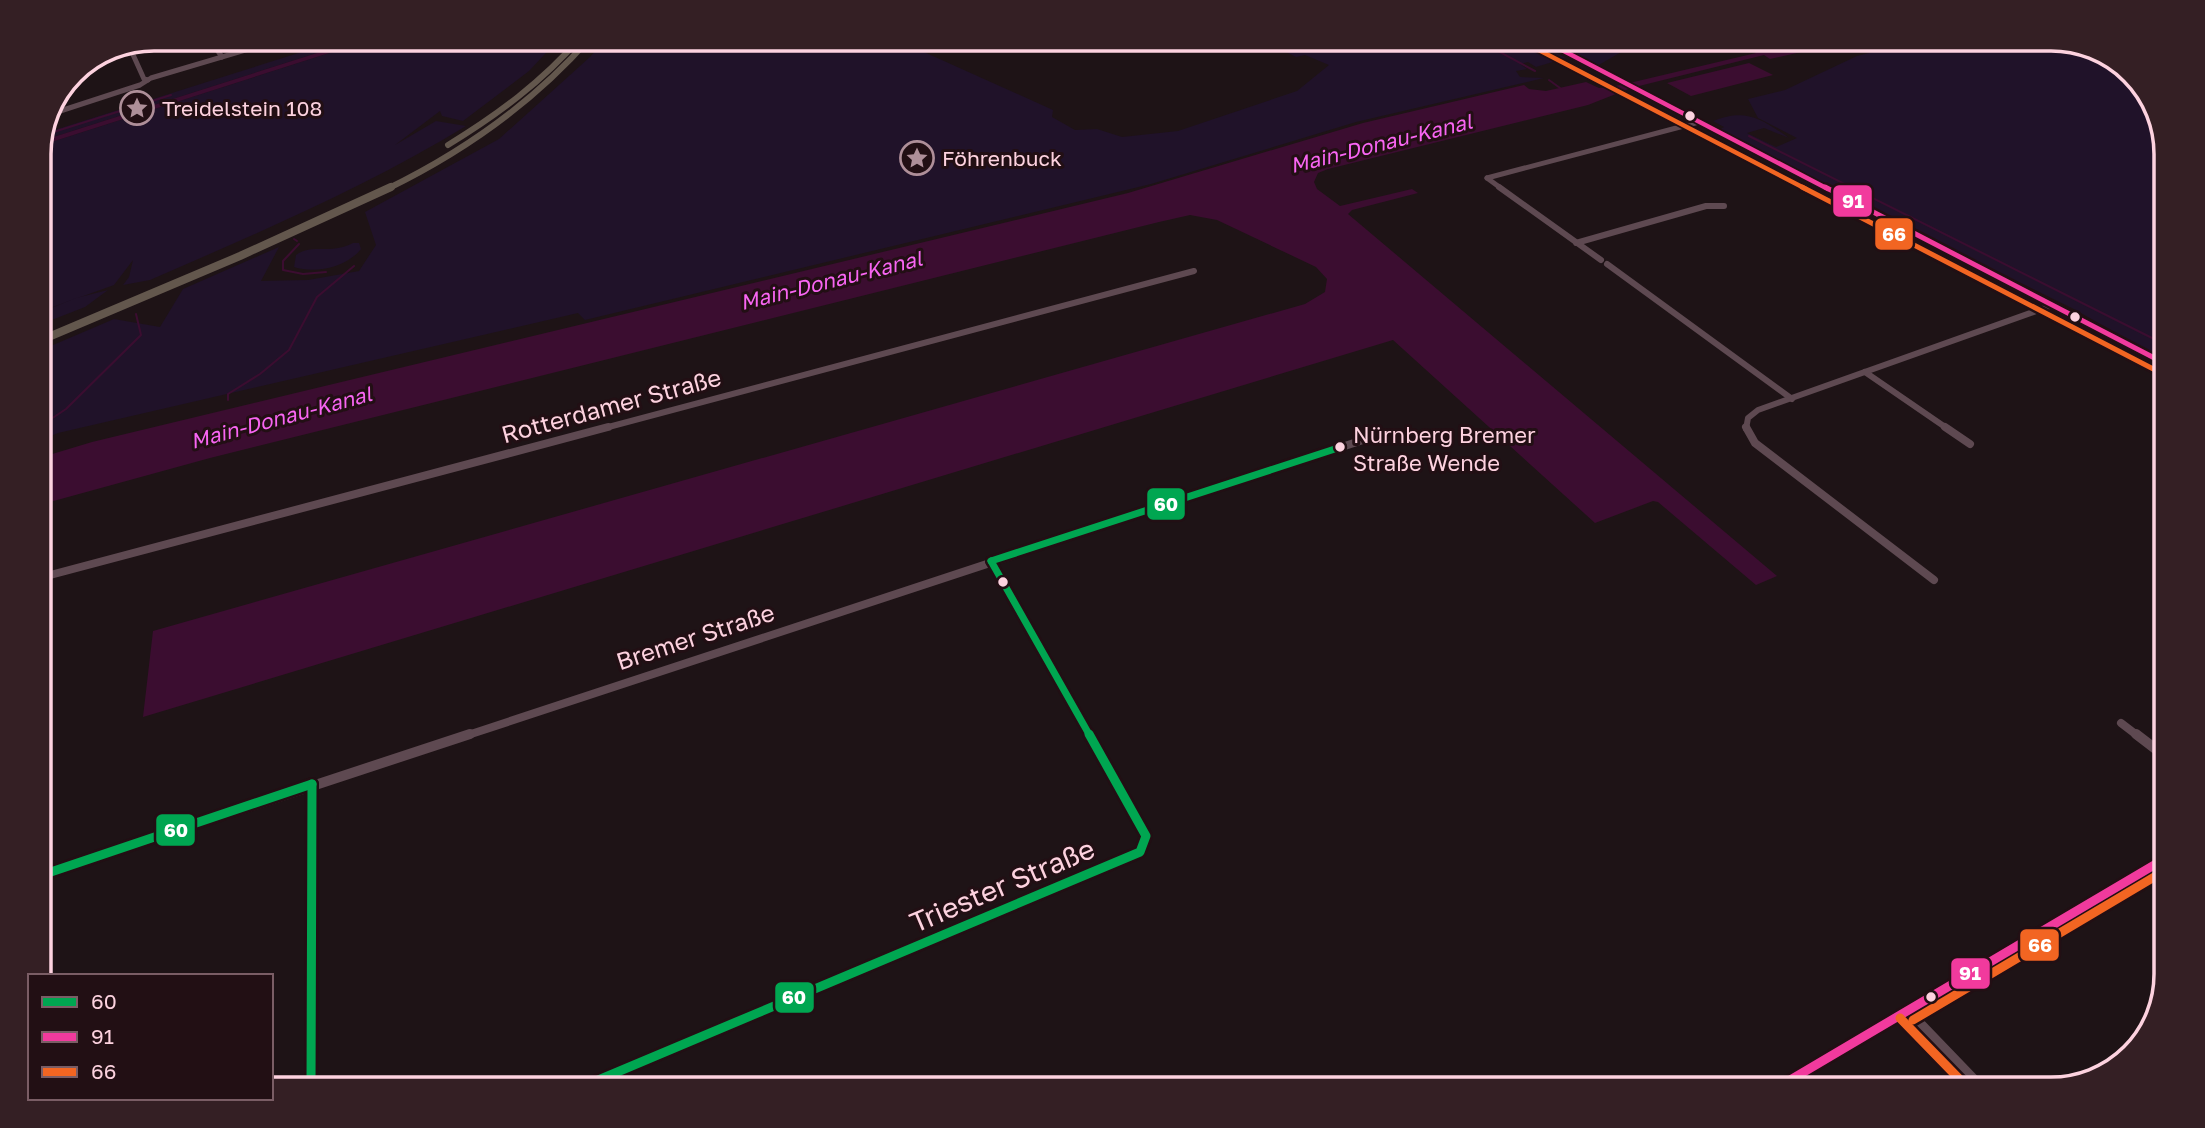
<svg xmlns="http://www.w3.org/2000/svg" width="2205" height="1128" viewBox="0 0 2205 1128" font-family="'Golos Text',sans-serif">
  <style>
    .green { fill: #201229 }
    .water { fill: #3b0d30 }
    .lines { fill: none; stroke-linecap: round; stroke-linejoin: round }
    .stream { stroke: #3b0d30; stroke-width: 2 }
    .minor-far3 { stroke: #5e4951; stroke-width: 5 }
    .minor-far2 { stroke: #5e4951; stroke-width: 6 }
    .minor-far1 { stroke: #5e4951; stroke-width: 8 }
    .minor { stroke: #5e4951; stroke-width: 10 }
    .major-far1 { stroke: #654e50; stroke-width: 6 }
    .major { stroke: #654e50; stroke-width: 8 }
    .highway-far1 { stroke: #63574d; stroke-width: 6 }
    .highway { stroke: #63574d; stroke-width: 8 }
    .bus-1-far1-casing { stroke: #220f14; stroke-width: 12 }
    .bus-1-casing { stroke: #220f14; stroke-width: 14 }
    .bus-2-far2-casing { stroke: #220f14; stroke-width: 8 }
    .bus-2-far1-casing { stroke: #220f14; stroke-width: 10 }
    .bus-2-casing { stroke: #220f14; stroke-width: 14 }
    .bus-3-far2-casing { stroke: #220f14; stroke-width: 8 }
    .bus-3-far1-casing { stroke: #220f14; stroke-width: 10 }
    .bus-3-casing { stroke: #220f14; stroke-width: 14 }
    .bus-1-far1 { stroke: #00a651; stroke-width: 7 }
    .bus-1 { stroke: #00a651; stroke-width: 9 }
    .bus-2-far2 { stroke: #f13a9d; stroke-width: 4.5 }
    .bus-2-far1 { stroke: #f13a9d; stroke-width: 5 }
    .bus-2 { stroke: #f13a9d; stroke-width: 9 }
    .bus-3-far2 { stroke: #f26522; stroke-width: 4.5 }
    .bus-3-far1 { stroke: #f26522; stroke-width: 5 }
    .bus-3 { stroke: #f26522; stroke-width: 9 }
    .bus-dot { fill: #fdd2df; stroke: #220f14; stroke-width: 2.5 }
    .labels { text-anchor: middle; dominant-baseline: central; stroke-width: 6; stroke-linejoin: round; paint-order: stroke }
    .far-poi-label { font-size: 21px; fill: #fdd2df; stroke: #220f14; text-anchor: start }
    .far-water-label { font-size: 21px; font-style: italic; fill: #f865f2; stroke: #220f14 }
    .bus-label { font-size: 22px; fill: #fdd2df; stroke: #220f14; text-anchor: start }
    .street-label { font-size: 24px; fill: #fdd2df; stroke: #220f14 }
    .near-street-label { font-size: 28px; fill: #fdd2df; stroke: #220f14 }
    .rim { fill: none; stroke: #fdd2df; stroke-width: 3.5 }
    .line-badge { stroke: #220f14; stroke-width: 2.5 }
    .badge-label { font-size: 19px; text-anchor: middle; font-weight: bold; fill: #fff }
  </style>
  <rect width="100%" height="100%" fill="#1e1316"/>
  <g class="green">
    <path d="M607,38L895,39L1053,110L1052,117L1075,130L1097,129L1122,137L1178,131L1297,91L1329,65L1305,55L1296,57L1260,39H1528L1566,58L1536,67L1528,62L1520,64L1527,69L1516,71L1520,77L1544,78L1356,122L1151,184L585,320L578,313L58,433L39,441V351L114,319L160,327L183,289L279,247L261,281L308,280L359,271L376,245L365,212L499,139L590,57Z"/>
    <path d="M343,39H361L41,141L45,133Z"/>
    <path d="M373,39H559L529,71L463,121L442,116L440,111L395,145L436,121L466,126C366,187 258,233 150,280L123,285L129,277L133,260L114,285L39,312V146Z"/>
    <path d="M1544,39H1632L1635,44L1597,66Z"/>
    <path d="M1925,39H2052L2103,51L2147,90L2166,146V361L2072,308L1945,246L1719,130L1724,127L1713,121C1745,108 1761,118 1789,138L1764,128L1747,133L1776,147L1797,138L1758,118L1748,99L1785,90L1857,56Z"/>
    <path d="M353,243H359L361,249C347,267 316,274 294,267L296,255C312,243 330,255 353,243Z"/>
    <path d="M108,290L85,307L39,325V313L76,298Z"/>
  </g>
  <g class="water">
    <path d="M361,39H373L39,146L41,141Z"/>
    <path d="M1791,39H1858L1770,59L1764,55L1631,88L1588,105L1328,169L1318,173L1314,182L1317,189L1340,206L1412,189L1418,193L1352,210L1348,214L1777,576L1756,585L1658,502L1653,501L1595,523L1393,340L143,717L153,631L1305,304L1325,292L1327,279L1316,267L1217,220L1190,215L1159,222L210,458L39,505V458L92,442L1128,193L1363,123L1524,85L1529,89L1546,91L1586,82L1599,88L1621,85L1756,53L1751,49Z"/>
    <path d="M1749,63L1773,75L1691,96L1667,83Z"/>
  </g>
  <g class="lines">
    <g class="stream">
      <path d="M1474,38L1535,71"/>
      <path d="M1549,80L1560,88"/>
      <path d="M44,135L171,95"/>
      <path d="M1749,136L2166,345"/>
      <path d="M294,239L297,241"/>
      <path d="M299,244L283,261V270L303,274L326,272"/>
      <path d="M228,400V394L260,374L289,350L317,297L354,266"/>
      <path d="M39,427L66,409L141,335L136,314"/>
    </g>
    <g class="minor-far3">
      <path d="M209,38L222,57"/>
      <path d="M130,48L144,79L148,80"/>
      <path d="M67,84L69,80"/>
      <path d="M54,113L140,85L151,78L286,38"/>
      <path d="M1487,178L1699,122"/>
      <path d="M1487,178L1502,189"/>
    </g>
    <g class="minor-far2">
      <path d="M1499,187L1601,260"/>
      <path d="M1576,243L1706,206H1724"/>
      <path d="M1607,264L1792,399"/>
      <path d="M1865,372L1948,429"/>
      <path d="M601,429L1194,271"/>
      <path d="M1746,429L1748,418L1758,410L2053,305"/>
    </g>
    <g class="minor-far1">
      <path d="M1746,427L1755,443L1934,580"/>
      <path d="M1945,427L1970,444"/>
      <path d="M991,561L1090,736"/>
      <path d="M39,578L608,427"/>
      <path d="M2121,723L2138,736"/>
      <path d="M465,736L1366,439"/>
    </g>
    <g class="minor">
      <path d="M2136,734L2166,757"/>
      <path d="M39,876L470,734"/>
      <path d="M1908,1011L1983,1089"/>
      <path d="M311,1089L312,784"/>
      <path d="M577,1089L1140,852L1146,836L1089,734"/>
      <path d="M1775,1089L2166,858"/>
    </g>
    <path class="major-far1" d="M1538,38L1828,189"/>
    <path class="major" d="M1825,187L2166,364"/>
    <g class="highway-far1">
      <path d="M448,145C497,115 542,82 580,38"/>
      <path d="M387,189C465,151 533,103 590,38"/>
    </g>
    <path class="highway" d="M39,341L240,256L391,187"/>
    <g class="bus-1-far1-casing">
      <g id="bus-1-far1">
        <path d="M991,561L1341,447"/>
        <path d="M991,561L1090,736"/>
      </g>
    </g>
    <g class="bus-1-casing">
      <g id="bus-1">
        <path d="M39,876L312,784"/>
        <path d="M311,1089L312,784"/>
        <path d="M577,1089L1140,852L1146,836L1089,734"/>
      </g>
    </g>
    <g class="bus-2-far2-casing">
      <path id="bus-2-far2" d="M1539,38L1828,189"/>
    </g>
    <g class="bus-2-far1-casing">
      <path id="bus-2-far1" d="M1825,187L2166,364"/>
    </g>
    <g class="bus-2-casing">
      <path id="bus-2" d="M1775,1089L2166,858"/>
    </g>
    <g class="bus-3-far2-casing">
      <path id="bus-3-far2" d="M1533,47L1806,189"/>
    </g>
    <g class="bus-3-far1-casing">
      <path id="bus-3-far1" d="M1802,187L2161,373"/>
    </g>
    <g class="bus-3-casing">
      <g id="bus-3">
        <path d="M1900,1018L1969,1089"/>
        <path d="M1913,1020L2166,870"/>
      </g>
    </g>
    <use href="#bus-1-far1" class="bus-1-far1"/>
    <use href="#bus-1" class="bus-1"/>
    <use href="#bus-2-far2" class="bus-2-far2"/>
    <use href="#bus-2-far1" class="bus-2-far1"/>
    <use href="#bus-2" class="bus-2"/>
    <use href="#bus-3-far2" class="bus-3-far2"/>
    <use href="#bus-3-far1" class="bus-3-far1"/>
    <use href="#bus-3" class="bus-3"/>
  </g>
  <defs>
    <g id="sight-ring" transform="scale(1.75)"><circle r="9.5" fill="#220f14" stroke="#af8f99" stroke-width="1.5"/><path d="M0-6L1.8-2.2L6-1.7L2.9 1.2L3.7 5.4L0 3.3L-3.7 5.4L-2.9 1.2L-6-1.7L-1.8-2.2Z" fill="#af8f99"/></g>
  </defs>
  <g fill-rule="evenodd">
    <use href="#sight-ring" x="137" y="108"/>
    <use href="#sight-ring" x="917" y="158"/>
  </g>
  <g class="bus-dot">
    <circle cx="1690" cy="116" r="6"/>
    <circle cx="2075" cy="317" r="6"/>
    <circle cx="1340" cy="447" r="6"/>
    <circle cx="1003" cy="582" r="6"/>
    <circle cx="1931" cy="997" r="6"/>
  </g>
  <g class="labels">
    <g class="far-poi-label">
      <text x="162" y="108">Treidelstein 108</text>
      <text x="942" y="158">Föhrenbuck</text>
    </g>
    <g class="far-water-label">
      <text transform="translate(1381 143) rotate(-14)">Main-Donau-Kanal</text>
      <text transform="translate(831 280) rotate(-14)">Main-Donau-Kanal</text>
      <text transform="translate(281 417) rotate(-15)">Main-Donau-Kanal</text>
    </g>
    <g class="bus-label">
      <text x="1353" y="434">Nürnberg Bremer<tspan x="1353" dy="28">Straße Wende</tspan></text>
    </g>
    <g class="street-label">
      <text transform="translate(611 405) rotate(-15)">Rotterdamer Straße</text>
      <text transform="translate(695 636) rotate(-18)">Bremer Straße</text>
    </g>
    <g class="near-street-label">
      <text transform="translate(1002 885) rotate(-23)">Triester Straße</text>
    </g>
  </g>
  <path d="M0 0H2205V1128H0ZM154 51H2051A103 103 0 0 1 2154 154V974A103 103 0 0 1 2051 1077H154A103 103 0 0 1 51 974V154A103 103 0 0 1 154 51Z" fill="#341f24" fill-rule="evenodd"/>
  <path class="rim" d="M154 51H2051A103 103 0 0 1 2154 154V974A103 103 0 0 1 2051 1077H154A103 103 0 0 1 51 974V154A103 103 0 0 1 154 51Z"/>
  <g class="line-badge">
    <rect x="1832" y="184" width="41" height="34" rx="7" fill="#f13a9d"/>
    <rect x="1874" y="217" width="40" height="34" rx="7" fill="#f26522"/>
    <rect x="1146" y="487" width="40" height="34" rx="7" fill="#00a651"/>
    <rect x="155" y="813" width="41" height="34" rx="7" fill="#00a651"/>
    <rect x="2019" y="928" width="41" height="34" rx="7" fill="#f26522"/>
    <rect x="1950" y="957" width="41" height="33" rx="7" fill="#f13a9d"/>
    <rect x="774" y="981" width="41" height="33" rx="7" fill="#00a651"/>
  </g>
  <g class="badge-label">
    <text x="1853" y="208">91</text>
    <text x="1894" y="241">66</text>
    <text x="1166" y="511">60</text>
    <text x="176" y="837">60</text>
    <text x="2040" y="952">66</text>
    <text x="1970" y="980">91</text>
    <text x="794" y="1004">60</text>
  </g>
  <rect x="28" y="974" width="245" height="126" fill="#220f14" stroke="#7a5d65" stroke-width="2"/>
  <rect x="42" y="997" width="35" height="10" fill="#00a651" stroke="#7a5d65" stroke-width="2"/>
  <text x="91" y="1009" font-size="21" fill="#fdd2df">60</text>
  <rect x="42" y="1032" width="35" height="10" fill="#f13a9d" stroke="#7a5d65" stroke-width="2"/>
  <text x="91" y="1044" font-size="21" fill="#fdd2df">91</text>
  <rect x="42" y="1067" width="35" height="10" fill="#f26522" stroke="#7a5d65" stroke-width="2"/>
  <text x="91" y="1079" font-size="21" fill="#fdd2df">66</text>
</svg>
